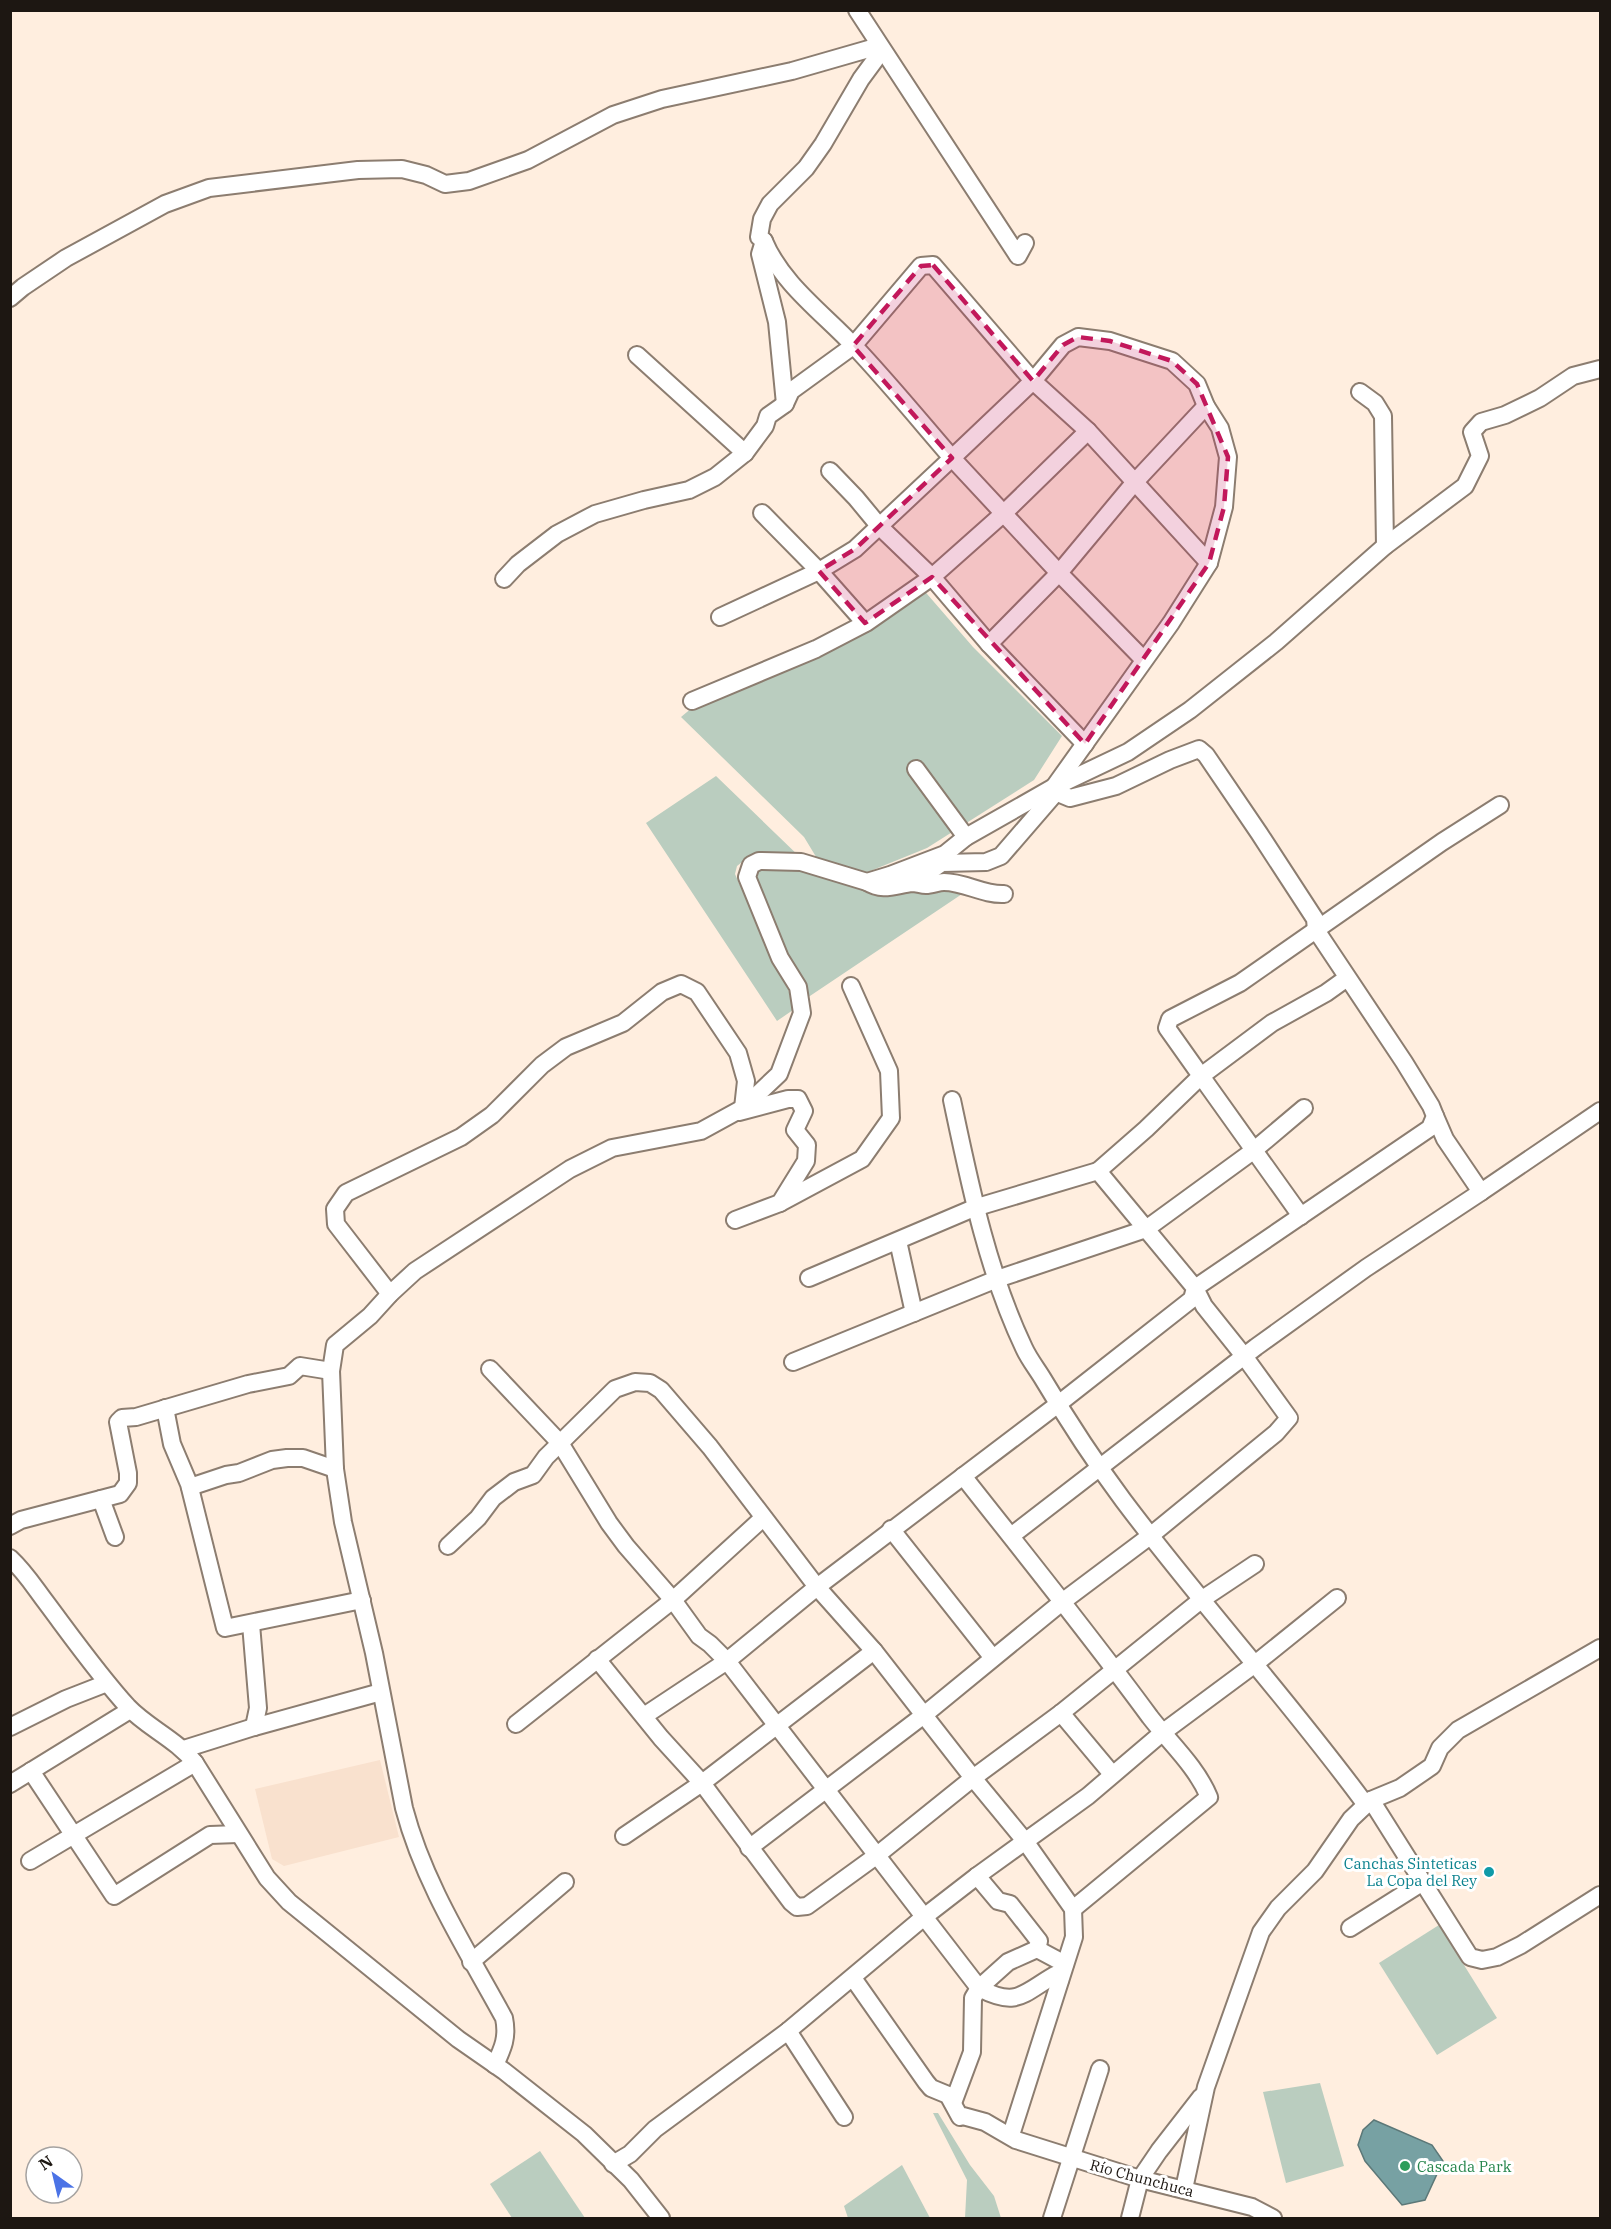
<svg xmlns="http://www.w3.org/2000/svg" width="1611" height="2229" viewBox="0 0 1611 2229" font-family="'IBM Plex Serif',serif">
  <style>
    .built { fill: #f9e1ce }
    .green { fill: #bacdbf }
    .water { fill: #77a1a3; stroke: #5c7878; stroke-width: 1.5 }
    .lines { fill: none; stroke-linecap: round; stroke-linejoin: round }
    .minor-casing { stroke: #8c7d70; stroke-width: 20 }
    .minor { stroke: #fff; stroke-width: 16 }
    .marked { fill: #c2185b; fill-opacity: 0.2; stroke: #c2185b; stroke-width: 4.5; stroke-dasharray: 12 8; stroke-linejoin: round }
    .culture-dot { fill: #0f9aa8; stroke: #fff; stroke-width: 2 }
    .leisure-dot { fill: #2e9e5b; stroke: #fff; stroke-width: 2 }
    .labels { text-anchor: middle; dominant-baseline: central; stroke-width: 6; stroke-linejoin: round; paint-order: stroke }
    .culture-label { font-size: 15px; fill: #0d838f; stroke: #fff; text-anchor: end }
    .leisure-label { font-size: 15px; fill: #27864d; stroke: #fff; text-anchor: start }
    .street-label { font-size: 15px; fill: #1d1712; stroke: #fff }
  </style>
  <rect width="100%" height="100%" fill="#ffeedf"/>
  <path class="built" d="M380,1760L399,1837L284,1866L272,1859L255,1789Z"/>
  <g class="green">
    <path d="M921,587L973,647L1062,736L1034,780L927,848L858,876L821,865L804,837L681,717L693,707Z"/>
    <path d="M716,776L803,860L752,854L737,866L735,874L772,958L788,988L793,1010L777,1021L646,823Z"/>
    <path d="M764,864L917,888L968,890L798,1004L746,872Z"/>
    <path d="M1439,1925L1497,2018L1437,2055L1379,1963Z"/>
    <path d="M1320,2083L1344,2166L1286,2183L1263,2092Z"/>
    <path d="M933,2113H938L970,2165L994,2196L1001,2218H965L967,2180Z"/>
    <path d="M540,2151L585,2218H512L490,2184Z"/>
    <path d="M902,2165L930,2218H848L844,2206Z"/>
  </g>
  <path class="water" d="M1374,2120L1432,2145L1443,2161L1425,2200L1402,2205L1365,2161L1358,2145L1363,2130Z"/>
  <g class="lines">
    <g class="minor-casing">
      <g id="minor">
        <path d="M857,10L1018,256L1025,243"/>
        <path d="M10,298L23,287L66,258L165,204L209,188L358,170L402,169L426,175L445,184L469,181L528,160L613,115L662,99L792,71L879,46"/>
        <path d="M637,355L745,453"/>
        <path d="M1360,392L1375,403L1383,416L1385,546"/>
        <path d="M785,404L777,322L760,254L764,241L759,237L762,219L770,204L806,168L823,144L861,79L875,60L879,46"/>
        <path d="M762,513L819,571L865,623"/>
        <path d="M504,579L518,564L557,534L595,514L644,500L689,490L715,477L745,453L765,426L768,416L785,404L791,391L853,346L921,266L933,265L1033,381L1088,431L1209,563"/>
        <path d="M720,617L819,571L855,549L952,458C920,421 888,382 854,346C823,313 782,284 764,241"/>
        <path d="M989,644L1059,573L1134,483L1206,406"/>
        <path d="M692,701L816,649L866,623L932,577L880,527L856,498L830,471"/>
        <path d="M1085,744L989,644L932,577L1004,513L1088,431"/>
        <path d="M916,769L966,837"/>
        <path d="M867,882C883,892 895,885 912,883C917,883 921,885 926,885C932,885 938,882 944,882C965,882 983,895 1004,894"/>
        <path d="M913,883L942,863L986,862L1001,856L1065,782L1128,752L1190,710L1276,642L1385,546L1465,486L1480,456L1472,432L1481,422L1505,415L1540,398L1573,376L1600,369"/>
        <path d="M952,1100C970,1185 987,1270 1024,1348C1029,1359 1037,1369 1043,1379C1068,1421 1094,1461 1123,1500C1201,1604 1289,1700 1366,1805"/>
        <path d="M1481,1192L1600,1111"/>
        <path d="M780,1203L862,1159L891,1118L889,1071L851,986"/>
        <path d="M1301,1216L1201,1076L1272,1023L1326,993L1347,978"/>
        <path d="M735,1220L780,1203L806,1161L807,1145L795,1130L804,1111L798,1099H788L739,1112"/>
        <path d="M898,1241L914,1313"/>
        <path d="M809,1278L974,1208L1098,1171"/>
        <path d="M390,1294L336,1224L335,1209L346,1193L461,1137L492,1115L542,1065L566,1047L623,1023L662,992L681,984L697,992L738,1053L746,1081L743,1108"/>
        <path d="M793,1362L997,1279L1146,1229L1253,1151L1304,1108"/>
        <path d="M490,1369L560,1443L609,1523L626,1546L673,1600L699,1636L710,1644L727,1661L979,1988L1008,1962L1037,1949L1065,1964"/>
        <path d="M165,1408L172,1444L189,1484L225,1628L362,1600"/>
        <path d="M963,1476C1026,1556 1090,1635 1150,1717C1170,1743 1196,1766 1209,1797L1073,1909"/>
        <path d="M190,1487L226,1475L239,1473L272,1460L287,1458H303L335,1469"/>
        <path d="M101,1499L115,1537"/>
        <path d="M10,1526L21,1520L120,1494L128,1483V1473L118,1422L122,1418L136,1417L248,1384L289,1376L300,1366L331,1371"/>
        <path d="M891,1529L993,1658"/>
        <path d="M1011,1536L1256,1347L1366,1268L1481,1192L1445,1139L1435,1116"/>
        <path d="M448,1546L478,1518L493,1498L514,1482L533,1475L546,1457L615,1389L635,1382L650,1383L661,1390L710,1447L817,1587L874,1651L973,1778L1025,1841L1073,1909L1074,1937L1011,2135"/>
        <path d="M10,1558C25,1572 33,1585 45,1601C72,1637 98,1674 128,1707C148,1728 176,1739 195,1763L267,1878L289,1902L458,2039L504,2071L584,2134L631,2180L661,2218"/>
        <path d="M251,1624L258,1708L254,1727"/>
        <path d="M597,1659L661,1738L702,1783L791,1902L797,1907L807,1906L876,1856L973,1778L1061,1713L1201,1600L1255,1564"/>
        <path d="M1061,1713L1112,1774"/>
        <path d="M644,1716L727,1661L817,1587L1057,1405L1192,1299L1195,1288L1098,1171L1146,1129L1201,1076L1167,1028L1170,1019L1240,983L1442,842L1500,805"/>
        <path d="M516,1724L673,1600L763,1518"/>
        <path d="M10,1727L66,1699L107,1683"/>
        <path d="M184,1749L254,1727L381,1692"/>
        <path d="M31,1771L114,1896L210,1835L238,1834"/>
        <path d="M10,1784L130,1710"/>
        <path d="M1371,1800L1470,1957L1482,1960L1497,1957L1521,1945L1600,1895"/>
        <path d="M624,1836L702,1783L874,1651"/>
        <path d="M749,1848L924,1715L1062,1602L1150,1536L1276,1433L1289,1418L1244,1356L1204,1306L1195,1288L1430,1128L1435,1116L1431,1106L1404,1062L1316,930L1315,919L1259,833L1206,755L1199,749L1170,760L1116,786L1070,798L1058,793L1054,787L1171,623L1209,563L1224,507L1228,457L1220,428L1206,406L1197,384L1172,361L1110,341L1078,337L1063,345L1033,381L952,458L1059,573L1144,660"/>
        <path d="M30,1861L195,1763"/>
        <path d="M977,1876L998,1901L1010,1904L1039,1941L1037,1949"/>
        <path d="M1350,1928L1423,1882"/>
        <path d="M471,1962L565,1882"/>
        <path d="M853,1978L926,2082L931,2088L948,2095L960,2117L963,2116L985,2122L1016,2140L1140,2179L1252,2207L1273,2218"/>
        <path d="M788,2031L844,2117"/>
        <path d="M495,2065C503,2048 508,2037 504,2018C467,1950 424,1884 404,1808L374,1653L343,1522L335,1469L331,1371L335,1345L370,1316L390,1294L415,1271L570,1169L612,1148L701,1131L743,1108L779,1074L802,1013L798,987L780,958L747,877L751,865L759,861L801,862L867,882L890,875L945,854L966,837L1054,787"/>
        <path d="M953,2103L972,2052L973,1998L979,1988C1017,2008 1022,1994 1055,1975L1060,1980"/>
        <path d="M613,2164L630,2154L655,2129L788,2031L924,1917L977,1876L1088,1796L1162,1733L1255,1664L1337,1598"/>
        <path d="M1184,2189L1206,2087L1261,1932L1278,1908L1315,1871L1351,1819L1371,1800L1400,1788L1432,1766L1440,1748L1458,1730L1600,1648"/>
        <path d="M1052,2218L1100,2069"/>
        <path d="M1130,2218L1140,2179L1159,2151L1201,2097"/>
      </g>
    </g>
    <use href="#minor" class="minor"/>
  </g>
  <path class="marked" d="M933,265L1033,381L1063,345L1078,337L1110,341L1172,361L1197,384L1228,457L1224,507L1209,563L1085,744L932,577L865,623L819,571L855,549L952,458L853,346L921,266Z"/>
  <circle class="culture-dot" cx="1489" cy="1872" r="6"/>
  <circle class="leisure-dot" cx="1405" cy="2166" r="6"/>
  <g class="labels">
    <g class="culture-label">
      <text x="1477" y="1863">Canchas Sinteticas<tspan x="1477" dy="17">La Copa del Rey</tspan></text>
    </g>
    <g class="leisure-label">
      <text x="1417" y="2166">Cascada Park</text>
    </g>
    <g class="street-label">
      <text transform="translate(1142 2178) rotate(15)">Río Chunchuca</text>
    </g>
  </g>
  <rect width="1611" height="2229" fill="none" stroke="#1d1712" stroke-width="24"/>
  <g transform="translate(54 2175) rotate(326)"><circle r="28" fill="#ffffff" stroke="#a5a2a0" stroke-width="1.5"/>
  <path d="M0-4.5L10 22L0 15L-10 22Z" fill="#4b73e6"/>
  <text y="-9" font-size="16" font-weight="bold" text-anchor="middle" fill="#1d1712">N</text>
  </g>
</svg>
